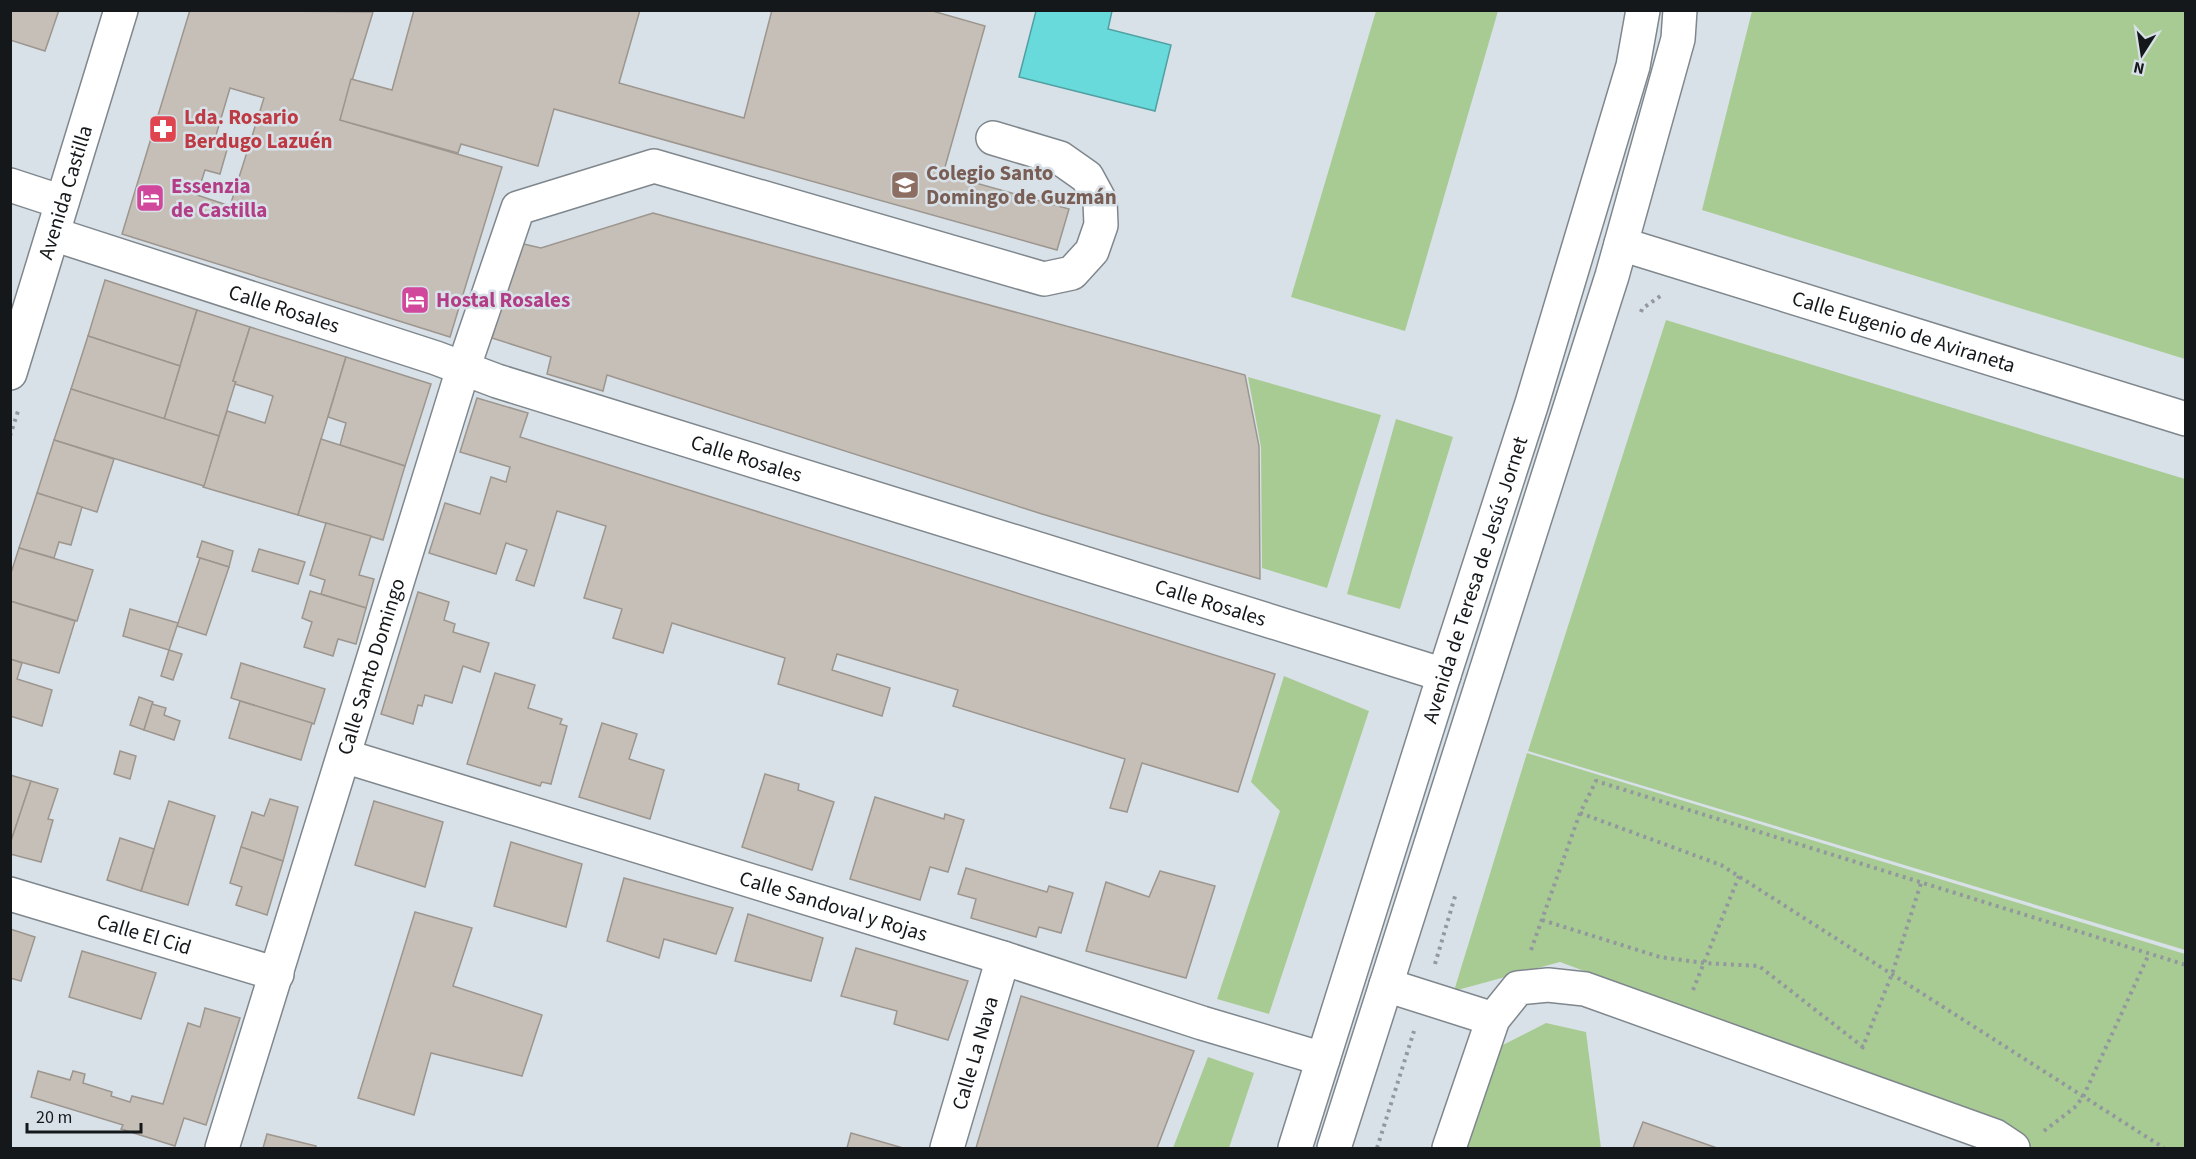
<svg xmlns="http://www.w3.org/2000/svg" width="2196" height="1159" viewBox="0 0 2196 1159" font-family="'Source Sans 3',sans-serif">
  <style>
    .green { fill: #a8cb94 }
    .water { fill: #69dadc; stroke: #50a0a2; stroke-width: 1.5 }
    .building { fill: #c5bfb7; stroke: #9c968f; stroke-width: 1.5; fill-rule: evenodd }
    .lines { fill: none; stroke-linecap: round; stroke-linejoin: round }
    .minor-casing { stroke: #7f878d; stroke-width: 36 }
    .path { stroke: #92989d; stroke-width: 4; stroke-dasharray: 3 4.5; stroke-linecap: butt }
    .minor { stroke: #fff; stroke-width: 33 }
    .labels { text-anchor: middle; dominant-baseline: central; stroke-width: 5; stroke-linejoin: round; paint-order: stroke }
    .health-label { font-size: 21px; font-weight: bold; fill: #be3a42; stroke: #d9e1e8; text-anchor: start }
    .education-label { font-size: 21px; font-weight: bold; fill: #785e54; stroke: #d9e1e8; text-anchor: start }
    .hotel-label { font-size: 21px; font-weight: bold; fill: #b23c85; stroke: #d9e1e8; text-anchor: start }
    .street-label { font-size: 21px; fill: #15181a; stroke: #d9e1e8 }
  </style>
  <rect width="100%" height="100%" fill="#d9e1e8"/>
  <g class="green">
    <path d="M1376,11H1498L1405,331L1291,297Z"/>
    <path d="M1752,11H2185V359L1702,210Z"/>
    <path d="M1666,320L2185,479V950L1528,751Z"/>
    <path d="M1248,377L1381,415L1327,588L1262,568L1261,447Z"/>
    <path d="M1396,419L1453,437L1400,609L1347,594Z"/>
    <path d="M1284,676L1369,711L1269,1014L1217,999L1280,811L1251,782Z"/>
    <path d="M1527,753L2185,954V1148H2031L2015,1131L1560,962L1454,991Z"/>
    <path d="M1546,1023L1586,1032L1601,1148H1462L1495,1049Z"/>
    <path d="M1208,1057L1254,1073L1229,1148H1173Z"/>
  </g>
  <path class="water" d="M1036,11H1112L1108,29L1171,45L1155,111L1019,77Z"/>
  <g class="building">
    <path d="M10,10H59L45,51L10,40Z"/>
    <path d="M190,10L373,12L340,120L502,167L450,337L122,234ZM230,88L264,98L230,206L197,195L205,170L220,174L228,146L214,142Z"/>
    <path d="M414,10H640L619,83L744,118L772,10H929L985,26L943,174L1069,209L1057,250L554,109L538,166L461,144L458,153L340,120L351,79L392,90Z"/>
    <path d="M653,213L1245,375L1259,446L1260,579L1042,514L607,375L603,391L547,374L551,357L492,338L519,243L541,248Z"/>
    <path d="M105,280L197,310L180,366L88,336Z"/>
    <path d="M197,310L250,327L233,381L236,382L235,384L219,436L164,419Z"/>
    <path d="M250,327L346,357L298,515L203,487L227,411L265,423L273,396L235,384L236,382L233,381Z"/>
    <path d="M88,336L180,366L164,419L71,389Z"/>
    <path d="M346,357L431,384L405,466L340,445L346,423L328,417Z"/>
    <path d="M71,389L219,436L204,486L54,440Z"/>
    <path d="M477,398L528,413L520,437L1275,674L1238,792L1142,763L1127,812L1110,808L1125,759L953,706L958,690L837,654L832,670L890,688L882,716L778,684L785,658L672,623L663,653L613,638L622,609L584,598L606,526L557,511L534,586L516,580L527,550L506,543L496,574L429,553L445,503L480,514L491,477L506,482L510,467L460,452Z"/>
    <path d="M321,439L405,466L383,540L298,515Z"/>
    <path d="M54,440L114,459L97,512L37,493Z"/>
    <path d="M37,493L82,507L71,545L59,542L54,558L19,548Z"/>
    <path d="M326,523L371,536L359,575L374,579L366,608L321,594L325,580L310,575Z"/>
    <path d="M202,541L233,551L229,567L197,557Z"/>
    <path d="M19,548L93,570L77,621L10,601V576Z"/>
    <path d="M259,549L305,562L298,584L252,571Z"/>
    <path d="M200,558L229,567L206,635L177,626Z"/>
    <path d="M310,591L366,608L356,644L338,639L333,656L304,647L312,622L302,618Z"/>
    <path d="M418,592L449,602L444,620L455,624L453,632L489,643L480,672L463,666L452,703L425,695L422,706L418,705L413,724L381,714Z"/>
    <path d="M10,601L75,621L59,673L10,659Z"/>
    <path d="M130,609L178,623L169,650L123,636Z"/>
    <path d="M169,650L182,654L173,680L161,676Z"/>
    <path d="M10,659L22,663L17,679L52,690L42,726L10,716Z"/>
    <path d="M241,663L325,689L314,724L231,698Z"/>
    <path d="M495,673L535,685L528,708L562,719L560,724L567,726L551,784L542,782L540,786L467,764Z"/>
    <path d="M139,697L153,702L144,730L130,725Z"/>
    <path d="M240,701L312,723L301,760L229,738Z"/>
    <path d="M152,704L166,708L164,715L180,721L174,740L144,730Z"/>
    <path d="M602,723L637,734L629,759L664,770L650,819L579,797Z"/>
    <path d="M120,751L136,756L130,779L114,774Z"/>
    <path d="M765,774L799,784L798,790L834,802L812,870L742,847Z"/>
    <path d="M10,775L31,781L10,844Z"/>
    <path d="M31,781L58,789L48,819L53,820L41,862L10,854V844Z"/>
    <path d="M875,797L944,819L945,814L964,820L948,872L930,867L920,900L850,879Z"/>
    <path d="M270,799L298,807L283,861L241,847L252,812L264,816Z"/>
    <path d="M169,801L215,816L188,905L141,891Z"/>
    <path d="M374,801L443,822L425,887L355,865Z"/>
    <path d="M120,838L154,849L141,891L107,880Z"/>
    <path d="M511,842L582,864L566,927L494,906Z"/>
    <path d="M241,847L283,861L267,915L236,905L242,887L230,883Z"/>
    <path d="M966,868L1047,892L1049,886L1073,893L1061,933L1039,927L1036,937L971,918L976,899L958,894Z"/>
    <path d="M1160,871L1215,886L1186,978L1086,951L1106,882L1149,897Z"/>
    <path d="M624,878L733,908L716,954L664,939L659,958L607,941Z"/>
    <path d="M415,912L472,928L453,986L542,1015L522,1076L431,1053L414,1115L358,1098Z"/>
    <path d="M748,914L823,938L811,981L735,961Z"/>
    <path d="M10,929L35,937L21,981L10,978Z"/>
    <path d="M856,948L968,981L948,1040L894,1024L897,1011L841,996Z"/>
    <path d="M82,951L156,973L141,1019L69,997Z"/>
    <path d="M1021,996L1194,1051L1157,1148H976Z"/>
    <path d="M205,1008L240,1018L206,1125L184,1118L175,1146L121,1129L123,1125L31,1097L38,1071L70,1080L73,1071L85,1074L83,1083L112,1092L111,1096L130,1102L132,1096L163,1104L188,1023L200,1027Z"/>
    <path d="M1643,1122L1717,1148H1633Z"/>
    <path d="M851,1133L903,1148H847Z"/>
    <path d="M267,1134L316,1146L315,1148H263Z"/>
  </g>
  <g class="lines">
    <g class="minor-casing">
      <g id="minor">
        <path d="M10,185L62,202"/>
        <path id="s1" d="M53,234L436,358L497,381L1444,675"/>
        <path id="s2" d="M1621,244L2186,419"/>
        <path id="s3" d="M10,373L121,10"/>
        <path id="s4" d="M344,756L1003,958L1202,1023L1323,1059"/>
        <path id="s5" d="M10,894L277,974"/>
        <path d="M1386,985L1493,1019"/>
        <path id="s6" d="M222,1148L463,369L518,208L654,166L1044,279L1072,273L1092,251L1101,225L1100,201L1087,177L1060,158L993,138"/>
        <path id="s7" d="M947,1148L1003,958"/>
        <path id="s8" d="M1295,1148L1444,675L1532,403L1633,66L1643,10"/>
        <path d="M1334,1148L1612,276L1678,39L1680,10"/>
        <path d="M1449,1148L1493,1019L1518,988L1548,985L1585,989L1995,1136L2013,1148"/>
      </g>
    </g>
    <g class="path">
      <path d="M1641,312L1642,309L1663,294"/>
      <path d="M10,436L19,408"/>
      <path d="M1580,813L1721,865L2164,1148"/>
      <path d="M1542,920L1660,957L1704,963L1759,966L1863,1047"/>
      <path d="M1531,950L1580,813L1596,781L2186,965"/>
      <path d="M1435,964L1456,893"/>
      <path d="M1693,990L1739,876"/>
      <path d="M1862,1049L1892,974L1921,883"/>
      <path d="M2044,1131L2074,1108L2083,1097L2149,954"/>
      <path d="M1377,1148L1414,1031"/>
    </g>
    <use href="#minor" class="minor"/>
  </g>
  <defs>
    <g id="pharmacy-square" transform="scale(1.5)"><rect x="-9" y="-9" width="18" height="18" rx="4" fill="#e0444e" stroke="#d9e1e8"/><path d="M-2-6h4v4h4v4h-4v4h-4v-4h-4v-4h4Z" fill="#fff"/></g>
    <g id="school-square" transform="scale(1.5)"><rect x="-9" y="-9" width="18" height="18" rx="4" fill="#8d6e63" stroke="#d9e1e8"/><path d="M0-5L7-2L0 1L-7-2ZM-4 1L0 2.5L4 1V4Q0 6-4 4Z" fill="#fff"/></g>
    <g id="hotel-square" transform="scale(1.5)"><rect x="-9" y="-9" width="18" height="18" rx="4" fill="#d1479c" stroke="#d9e1e8"/><path d="M-6-4.5h1.5V1H6V5H4.5V3h-9V5H-6ZM-4 0a1.8 1.8 0 1 1 3.6 0ZM.5 0V-2.5h3Q6-2.5 6 0Z" fill="#fff"/></g>
  </defs>
  <g fill-rule="evenodd">
    <use href="#pharmacy-square" x="163" y="129"/>
    <use href="#school-square" x="905" y="185"/>
    <use href="#hotel-square" x="150" y="198"/>
    <use href="#hotel-square" x="415" y="300"/>
  </g>
  <g class="labels">
    <g class="health-label">
      <text x="184" y="117">Lda. Rosario<tspan x="184" dy="24">Berdugo Lazuén</tspan></text>
    </g>
    <g class="education-label">
      <text x="926" y="173">Colegio Santo<tspan x="926" dy="24">Domingo de Guzmán</tspan></text>
    </g>
    <g class="hotel-label">
      <text x="171" y="186">Essenzia<tspan x="171" dy="24">de Castilla</tspan></text>
      <text x="436" y="300">Hostal Rosales</text>
    </g>
    <g class="street-label">
      <text stroke="none"><textPath href="#s3" startOffset="189">Avenida Castilla</textPath></text>
      <text stroke="none"><textPath href="#s1" startOffset="243">Calle Rosales</textPath></text>
      <text stroke="none"><textPath href="#s2" startOffset="296">Calle Eugenio de Aviraneta</textPath></text>
      <text stroke="none"><textPath href="#s1" startOffset="729">Calle Rosales</textPath></text>
      <text stroke="none"><textPath href="#s8" startOffset="596">Avenida de Teresa de Jesús Jornet</textPath></text>
      <text stroke="none"><textPath href="#s1" startOffset="1215">Calle Rosales</textPath></text>
      <text stroke="none"><textPath href="#s6" startOffset="504">Calle Santo Domingo</textPath></text>
      <text stroke="none"><textPath href="#s4" startOffset="512">Calle Sandoval y Rojas</textPath></text>
      <text stroke="none"><textPath href="#s5" startOffset="140">Calle El Cid</textPath></text>
      <text stroke="none"><textPath href="#s7" startOffset="99">Calle La Nava</textPath></text>
    </g>
  </g>
  <rect width="2196" height="1159" fill="none" stroke="#15181a" stroke-width="24"/>
  <g transform="translate(2142 54) rotate(192)" stroke="#d9e1e8" stroke-width="4.5" paint-order="stroke">
  <path d="M0-4.5L10 22L0 15L-10 22Z" fill="#15181a"/>
  <text y="-9" font-size="16" font-weight="bold" text-anchor="middle" fill="#15181a">N</text>
  </g>
  <path d="M27 1123v9h114v-9" fill="none" stroke="#15181a" stroke-width="3"/>
  <text x="36" y="1123" font-size="18" fill="#15181a" stroke="#d9e1e8" stroke-width="4.5" paint-order="stroke">20 m</text>
</svg>
